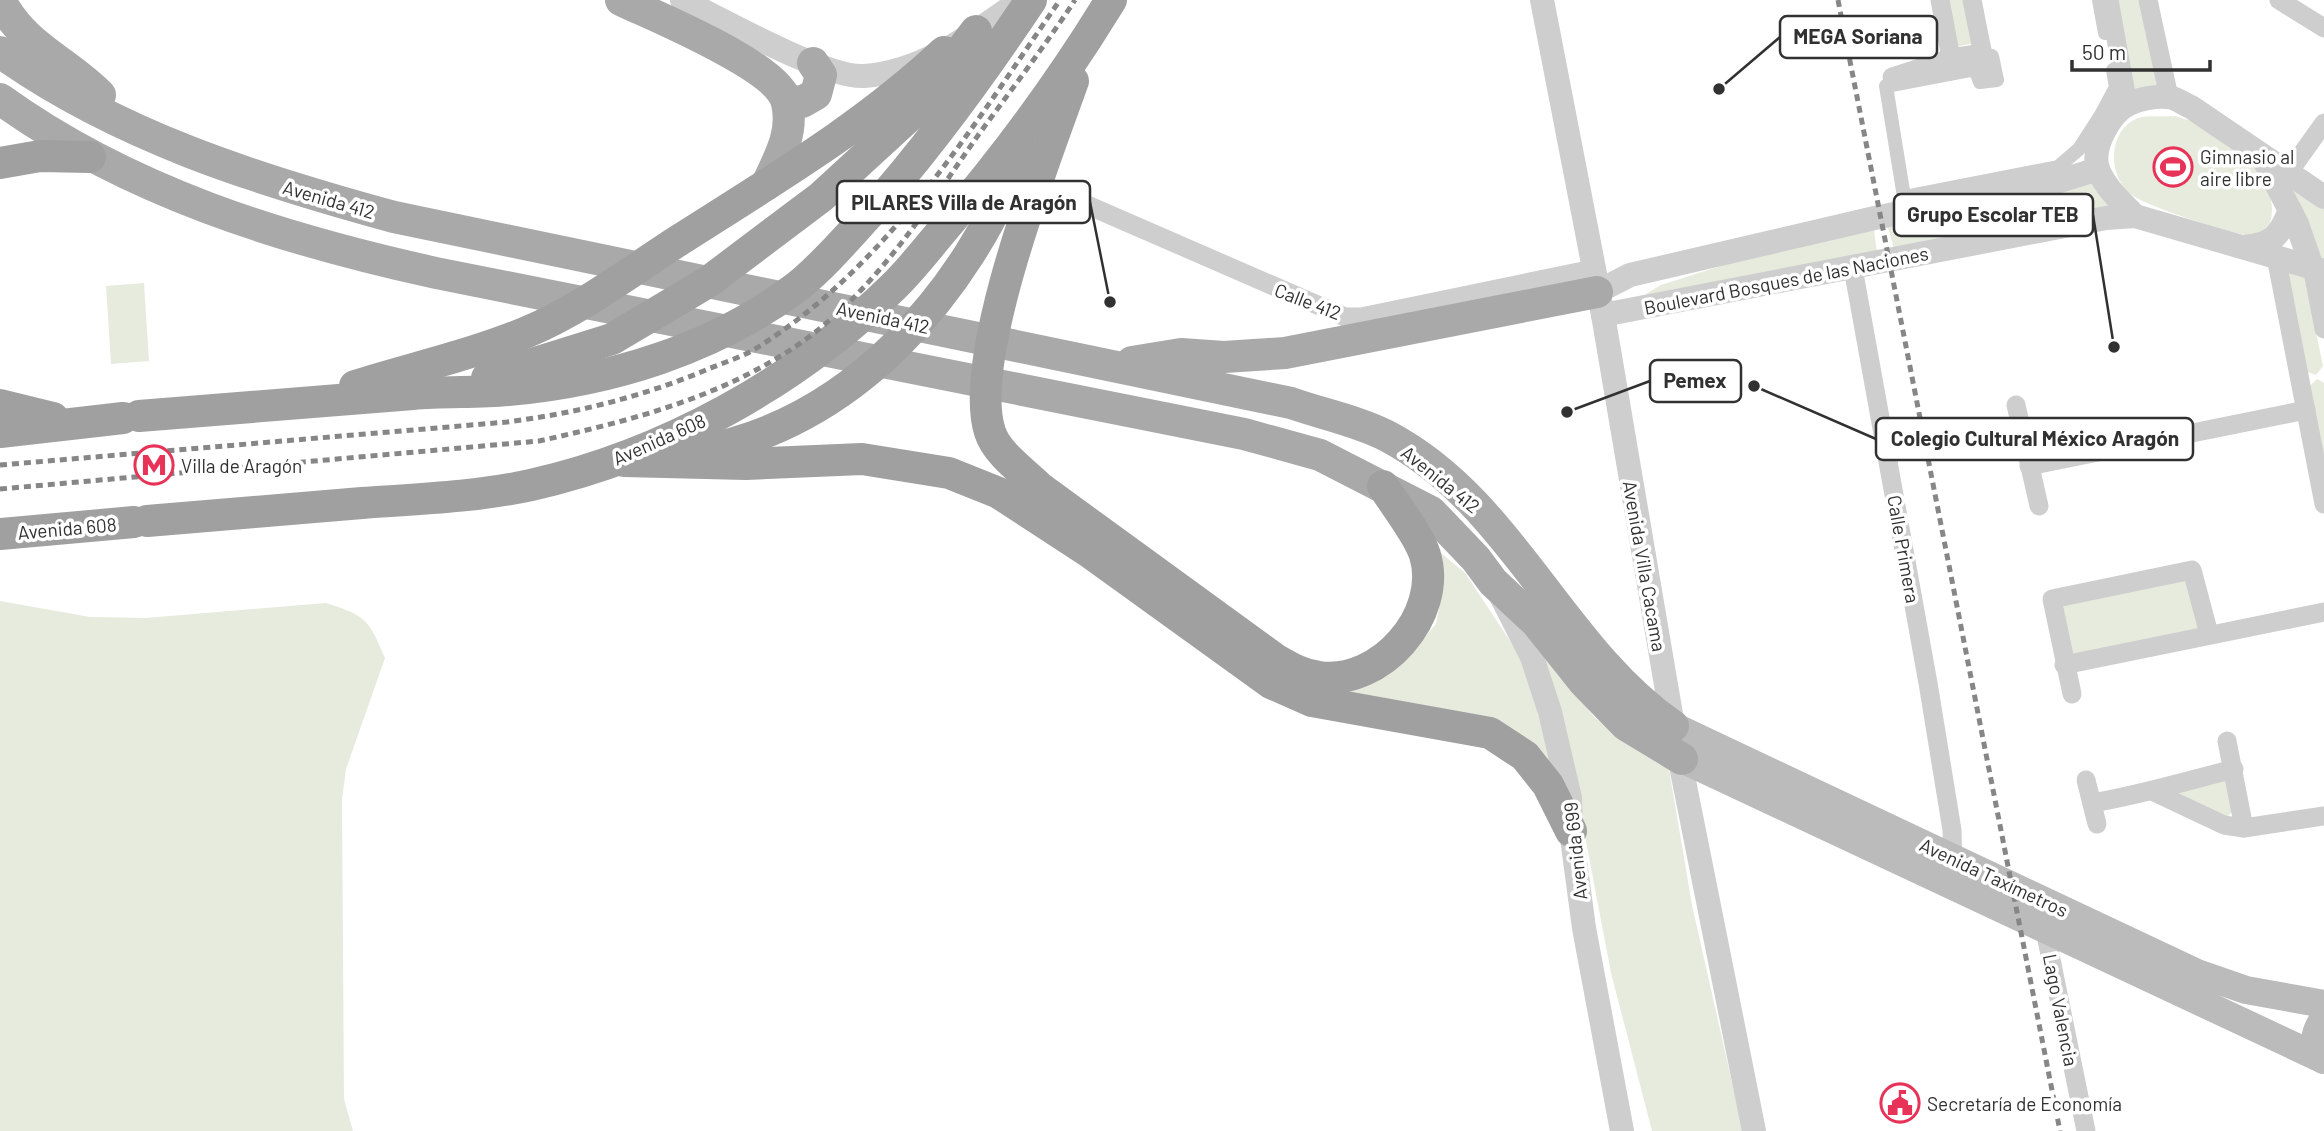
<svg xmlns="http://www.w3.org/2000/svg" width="2324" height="1131" viewBox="0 0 2324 1131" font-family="Barlow,sans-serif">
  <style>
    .green { fill: #e6ebdd }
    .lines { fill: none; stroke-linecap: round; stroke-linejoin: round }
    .pedestrian { stroke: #cecece; stroke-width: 14 }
    .minor { stroke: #cecece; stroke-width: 19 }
    .tertiary { stroke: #cecece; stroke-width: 24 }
    .secondary { stroke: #bbb; stroke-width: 28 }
    .primary { stroke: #a9a9a9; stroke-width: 32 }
    .trunk { stroke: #a0a0a0; stroke-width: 32 }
    .rail { stroke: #868686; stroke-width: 5; stroke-dasharray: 7 5; stroke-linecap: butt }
    .labels { text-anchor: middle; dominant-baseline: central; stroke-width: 7; stroke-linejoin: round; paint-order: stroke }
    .poi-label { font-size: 19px; fill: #313131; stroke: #fff; text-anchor: start }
    .street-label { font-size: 19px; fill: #313131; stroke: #fff }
    .leader { fill: none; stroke: #313131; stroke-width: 2.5 }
    .callout-dot { fill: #313131; stroke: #fff; stroke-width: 2.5 }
    .callout { fill: #fff; stroke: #313131; stroke-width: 2.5 }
    .callout-label { font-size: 21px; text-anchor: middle; font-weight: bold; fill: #313131 }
  </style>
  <rect width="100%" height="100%" fill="#fff"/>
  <g class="green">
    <path d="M1946,0H1964L1974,43L1956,47Z"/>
    <path d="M2117,0H2141L2159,91L2135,93Z"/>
    <path d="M2176,116C2186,120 2198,122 2207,127C2244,146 2287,189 2267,232C2260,233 2253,236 2246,235C2226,232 2151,207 2135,197C2107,181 2106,130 2138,118C2148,115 2165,117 2176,116Z"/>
    <path d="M2282,178L2324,205V263Z"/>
    <path d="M2093,180L2114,212L1895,252L1887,224Z"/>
    <path d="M1874,230L1877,253L1644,295L1661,285L1740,260Z"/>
    <path d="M2286,268L2303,270L2323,366L2316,375L2304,371Z"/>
    <path d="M144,283L149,361L111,364L106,286Z"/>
    <path d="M2317,379L2324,383V469L2308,388Z"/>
    <path d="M1435,548L1465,573L1524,662L1555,775L1540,756L1339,696L1338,684L1382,678L1402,664L1436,624L1444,584Z"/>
    <path d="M2190,575L2203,634L2065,662L2053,603Z"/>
    <path d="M0,601L90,617L146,618L326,603C367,616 369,620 385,658L346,769L342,800L344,1099L353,1131H0Z"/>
    <path d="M1530,636L1595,718L1669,769L1692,905L1743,1131H1652L1611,973L1573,773Z"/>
    <path d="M2226,777L2232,812L2227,817H2219L2172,789Z"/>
  </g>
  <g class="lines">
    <g class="pedestrian">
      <path d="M2099,0L2105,33"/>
      <path d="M1992,56L1997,80L1980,82L1975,69L1886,86L1904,197L2058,167L2079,149L2101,115L2116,87L2113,70"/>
    </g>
    <g class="minor">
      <path d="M1940,0L1951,58"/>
      <path d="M1972,0L1986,70"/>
      <path d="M2109,0L2128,105"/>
      <path d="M2148,0L2169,97"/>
      <path d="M2279,0L2324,28"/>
      <path d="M1892,77L1951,58L1983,53"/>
      <path d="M2289,172L2324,123"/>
      <path d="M1078,201L1345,317H1361L1593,269"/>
      <path d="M2276,257L2324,504"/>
      <path d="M2312,267L2324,329"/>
      <path d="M1853,268L1928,683L1952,830L1953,867"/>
      <path d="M2016,405L2039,506"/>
      <path d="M2029,466L2306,410"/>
      <path d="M2064,665L2324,612"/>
      <path d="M2072,694L2052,599L2192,570L2209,634"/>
      <path d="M2227,741L2244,828"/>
      <path d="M2086,780L2097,824"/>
      <path d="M2154,792L2224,825L2244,828L2324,816"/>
      <path d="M2092,803C2141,795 2186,781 2234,769"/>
      <path d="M2045,930L2086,1131"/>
    </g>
    <g class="tertiary">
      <path d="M682,0C720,18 827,79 864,76C924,72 974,33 1021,0"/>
      <path d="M1542,0L1603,315L1673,726L1754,1131"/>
      <path d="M2264,160L2297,224L2312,267"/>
      <path d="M2135,216C2122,202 2105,188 2098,169C2091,148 2110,113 2129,104C2139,99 2155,96 2167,97C2175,97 2184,104 2191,107L2324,197"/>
      <path d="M2244,247C2273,244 2279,237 2290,210"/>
      <path d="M1597,292L1630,275L1879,217L2053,183L2098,169"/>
      <path d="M1603,315L2106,218L2135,216L2324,271"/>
      <path d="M1501,596L1532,657L1550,712L1570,798L1571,831L1584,928L1622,1131"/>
    </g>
    <g class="secondary">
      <path d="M1673,726L2197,973L2246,990L2324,1004"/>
      <path d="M1682,759L2324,1060"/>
      <path d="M2324,1060C2312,1044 2313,1034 2324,1018"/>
    </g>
    <g class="primary">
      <path d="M0,0C24,47 67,61 100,95"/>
      <path d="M621,0C656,17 779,66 787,103C794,133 779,158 767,184"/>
      <path d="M0,52C118,136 255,179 394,217L1291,403C1322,414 1358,421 1387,436C1512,502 1560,648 1673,726"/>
      <path d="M0,99C129,192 282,239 436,273L1244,434L1320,455L1431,512L1476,559L1493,582L1537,623L1584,682L1626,725L1682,759"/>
      <path d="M787,100L802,102L816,94L821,75L813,63"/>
      <path d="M1132,362L1181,354L1224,357L1285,353L1597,292"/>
    </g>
    <g class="trunk">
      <path d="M1073,81C1046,158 966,359 990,432C997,454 1024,472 1040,488L1275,659C1289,667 1302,675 1319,677C1380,686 1443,615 1425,555C1419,535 1395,505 1383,486"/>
      <path d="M0,163L40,156L90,157"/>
      <path d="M487,378L612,339L708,282L821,197L918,108L976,31"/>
      <path d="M355,386C412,368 472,355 527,332C582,309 631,271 681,239C773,180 864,127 944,52"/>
      <path d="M0,405L53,418"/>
      <path d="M139,416C230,409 321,401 413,394C444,391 476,393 508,390C610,381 715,349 798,286C824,265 846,239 868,215C929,147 981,75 1031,0"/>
      <path d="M0,432L123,418"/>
      <path d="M694,452C850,427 968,293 1021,150"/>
      <path d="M624,461L746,464L862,459L949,473L999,493L1088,551L1271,683L1312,701L1490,733L1525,756L1548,785L1571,831"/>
      <path d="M147,521C219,515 290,509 362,503C419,499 476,497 531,485C664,455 795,383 892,288C910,271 926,250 942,231C1005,158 1061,82 1111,0"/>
      <path d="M0,534L134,522"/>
    </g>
    <g class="rail">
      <path d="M1838,0L2060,1131"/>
      <path d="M0,465L507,422C577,413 641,397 706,370C722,363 740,358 755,349C889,266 972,127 1060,0"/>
      <path d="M0,489L539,441C625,422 712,400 787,352C870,300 924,212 979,134C1011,90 1045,46 1075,0"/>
    </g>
  </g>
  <defs>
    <g id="stadium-ring" transform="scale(2.0125)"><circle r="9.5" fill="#fff" stroke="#e83358" stroke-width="1.5"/><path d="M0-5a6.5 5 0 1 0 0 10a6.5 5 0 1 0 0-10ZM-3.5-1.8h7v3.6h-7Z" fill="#e83358"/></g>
    <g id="metro-ring" transform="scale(2.0125)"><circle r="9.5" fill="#fff" stroke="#e83358" stroke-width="1.5"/><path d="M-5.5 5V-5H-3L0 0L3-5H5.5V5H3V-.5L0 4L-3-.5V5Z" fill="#e83358"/></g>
    <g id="civic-ring" transform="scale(2.0125)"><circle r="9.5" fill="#fff" stroke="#e83358" stroke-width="1.5"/><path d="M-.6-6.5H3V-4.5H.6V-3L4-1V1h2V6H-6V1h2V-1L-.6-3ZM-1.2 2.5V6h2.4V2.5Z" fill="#e83358"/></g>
  </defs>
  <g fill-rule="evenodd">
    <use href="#stadium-ring" x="2173" y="167"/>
    <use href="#metro-ring" x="154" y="465"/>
    <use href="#civic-ring" x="1900" y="1103"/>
  </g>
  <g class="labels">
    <g class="poi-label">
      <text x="2200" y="156">Gimnasio al<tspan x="2200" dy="22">aire libre</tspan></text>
      <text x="181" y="465">Villa de Aragón</text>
      <text x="1927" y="1103">Secretaría de Economía</text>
    </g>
    <g class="street-label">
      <text transform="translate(329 199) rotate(16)">Avenida 412</text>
      <text transform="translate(1786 280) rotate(-11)">Boulevard Bosques de las Naciones</text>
      <text transform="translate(1308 301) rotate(21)">Calle 412</text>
      <text transform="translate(883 317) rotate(12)">Avenida 412</text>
      <text transform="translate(659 439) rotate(-24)">Avenida 608</text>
      <text transform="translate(1441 479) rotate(39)">Avenida 412</text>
      <text transform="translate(67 528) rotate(-5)">Avenida 608</text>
      <text transform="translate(1904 549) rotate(80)">Calle Primera</text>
      <text transform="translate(1645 566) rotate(80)">Avenida Villa Cacama</text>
      <text transform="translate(1575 851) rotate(-96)">Avenida 699</text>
      <text transform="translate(1994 877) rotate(25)">Avenida Taxímetros</text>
      <text transform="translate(2061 1010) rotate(79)">Lago Valencia</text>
    </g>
  </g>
  <path class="leader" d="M1719 89L1780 37M1110 302L1090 202M2114 347L2093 215M1567 412L1650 381M1754 386L1876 439"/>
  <g class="callout-dot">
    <circle cx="1719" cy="89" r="7"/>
    <circle cx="1110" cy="302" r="7"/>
    <circle cx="2114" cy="347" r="7"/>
    <circle cx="1567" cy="412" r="7"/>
    <circle cx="1754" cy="386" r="7"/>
  </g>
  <g class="callout">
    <rect x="1780" y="16" width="157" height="42" rx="7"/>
    <rect x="837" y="181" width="253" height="42" rx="7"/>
    <rect x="1894" y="194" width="199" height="42" rx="7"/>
    <rect x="1650" y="360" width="91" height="42" rx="7"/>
    <rect x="1876" y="418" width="317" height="42" rx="7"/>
  </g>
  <g class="callout-label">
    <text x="1858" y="44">MEGA Soriana</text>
    <text x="964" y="210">PILARES Villa de Aragón</text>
    <text x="1993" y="222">Grupo Escolar TEB</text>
    <text x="1695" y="388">Pemex</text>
    <text x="2035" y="446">Colegio Cultural México Aragón</text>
  </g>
  <path d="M2072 60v10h138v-10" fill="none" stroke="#313131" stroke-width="3.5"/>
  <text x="2082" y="60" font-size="21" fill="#313131" stroke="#ffffff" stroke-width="5" paint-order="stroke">50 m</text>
</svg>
